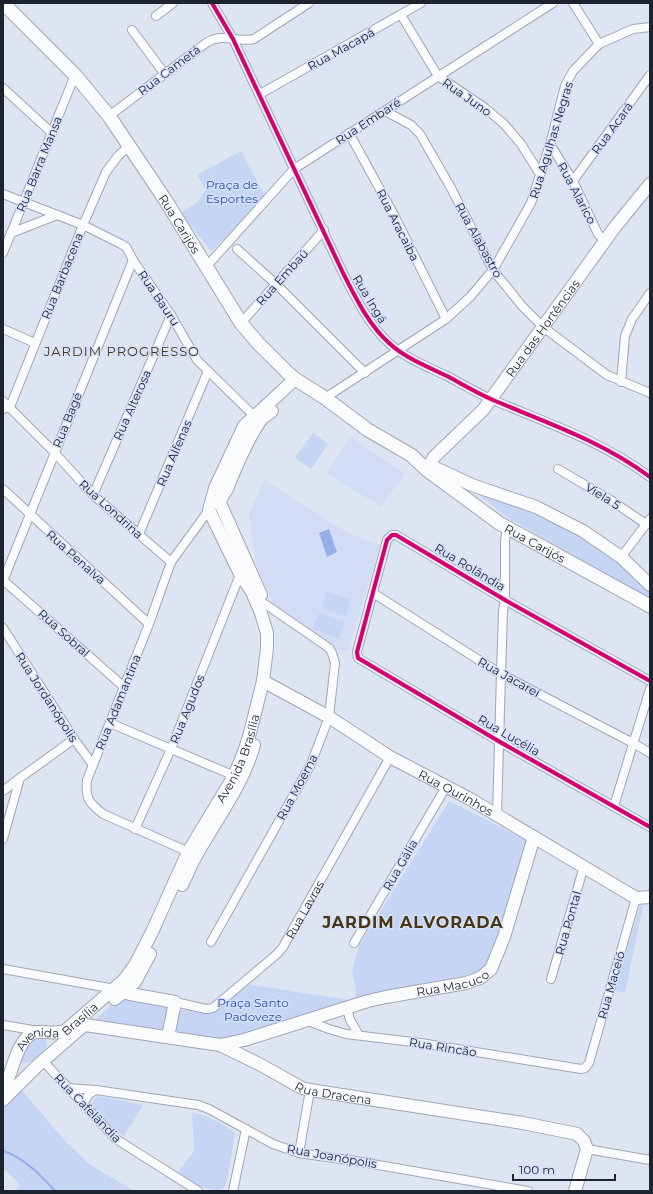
<svg xmlns="http://www.w3.org/2000/svg" width="653" height="1194" viewBox="0 0 653 1194" font-family="Montserrat,sans-serif">
  <style>
    .built { fill: #d2ddf5 }
    .green { fill: #c6d5f4 }
    .water { fill: #96afe8 }
    .lines { fill: none; stroke-linecap: round; stroke-linejoin: round }
    .stream { stroke: #96afe8; stroke-width: 2 }
    .street-casing { stroke: #a0a6b2; stroke-width: 10 }
    .secondary-casing { stroke: #a0a6b2; stroke-width: 14 }
    .primary-casing { stroke: #a0a6b2; stroke-width: 15 }
    .street { stroke: #fafbfd; stroke-width: 8 }
    .secondary { stroke: #fafbfd; stroke-width: 12 }
    .primary { stroke: #fafbfd; stroke-width: 13 }
    .cycleway-casing { stroke: #d4e1fb; stroke-width: 6 }
    .cycleway { stroke: #d6006c; stroke-width: 4 }
    .labels { text-anchor: middle; dominant-baseline: central; stroke-width: 3; stroke-linejoin: round; paint-order: stroke }
    .street-label { font-size: 12px; fill: #1d232f; stroke: #d4e1fb }
    .park-label { font-size: 12px; fill: #2c4ea6; stroke: #d4e1fb }
    .neighbourhood-label { font-size: 13px; letter-spacing: 1px; fill: #4a3711; stroke: #d4e1fb }
    .district-label { font-size: 16px; font-weight: bold; letter-spacing: 1px; fill: #4a3711; stroke: #d4e1fb }
  </style>
  <rect width="100%" height="100%" fill="#dde4f2"/>
  <g class="built">
    <path d="M351,437L405,474L389,495L382,507L326,473Z"/>
    <path d="M264,480L348,533L380,545L348,651L337,650L274,606L256,565L249,514Z"/>
  </g>
  <g class="green">
    <path d="M241,151L265,196L223,240L211,251L181,213L198,202L206,190L197,175Z"/>
    <path d="M313,433L328,444L311,469L295,458Z"/>
    <path d="M472,490L536,512L581,536L622,563L650,590V600L510,519Z"/>
    <path d="M327,591L351,599L346,616L322,607Z"/>
    <path d="M319,613L344,623L339,639L313,629Z"/>
    <path d="M449,801L527,840L494,951L484,969L471,977L385,991L354,1001C359,987 351,981 353,967C354,961 358,954 359,946Z"/>
    <path d="M641,906H643L625,993L615,991L639,908Z"/>
    <path d="M246,984L350,1000V1002L226,1040L179,1033L175,1028L179,1011C190,1007 202,1015 213,1012Z"/>
    <path d="M122,998L165,1006L169,1011L166,1030L161,1032L95,1022V1020L119,999Z"/>
    <path d="M32,1036L45,1038C53,1050 34,1064 22,1063L20,1060Z"/>
    <path d="M20,1088L63,1139L89,1164L134,1191H15L20,1184L3,1168V1105Z"/>
    <path d="M98,1096L143,1105L124,1136C115,1131 92,1113 92,1103L95,1098Z"/>
    <path d="M192,1112L209,1117L233,1131L235,1134L227,1180C226,1183 225,1187 222,1189C210,1194 187,1180 178,1173L194,1151Z"/>
  </g>
  <path class="water" d="M329,529L337,552L327,557L319,533Z"/>
  <g class="lines">
    <path class="stream" d="M3,1151C23,1157 42,1176 55,1191"/>
    <g class="street-casing">
      <g id="street">
        <path d="M212,3L233,39L343,273C356,298 368,324 389,343C405,358 428,367 447,376C462,384 477,393 493,400C547,423 602,441 650,477"/>
        <path d="M573,3L599,44"/>
        <path d="M401,15L438,76L485,108L504,124L521,144L540,174"/>
        <path d="M156,16L173,3"/>
        <path d="M132,30L164,73"/>
        <path d="M3,88L52,133"/>
        <path d="M260,94L421,3"/>
        <path d="M385,111L411,125L420,134L451,188L493,270L522,306L543,327L607,375L650,393"/>
        <path d="M109,116L206,43C224,32 235,43 254,39L309,3"/>
        <path d="M349,133L394,215L446,319"/>
        <path d="M550,144L573,181L598,234L605,241"/>
        <path d="M573,181L650,75"/>
        <path d="M3,194L83,225L121,244L126,247L133,260L171,315L197,360L254,416L259,418"/>
        <path d="M11,233L57,215"/>
        <path d="M237,249L276,284L365,373"/>
        <path d="M3,253L75,75"/>
        <path d="M207,266L294,169L553,3"/>
        <path d="M241,323L324,230"/>
        <path d="M3,329L35,343"/>
        <path d="M621,382L625,336L632,319L650,293"/>
        <path d="M325,398L446,319L470,297L493,270L531,203L550,144L565,86L573,71L599,44L633,29L650,27"/>
        <path d="M3,401L54,452L93,495L171,562"/>
        <path d="M3,409L10,407L83,225L106,172L118,156L129,146"/>
        <path d="M558,469L609,499L646,524"/>
        <path d="M3,489L149,624"/>
        <path d="M93,495L171,315"/>
        <path d="M139,534L208,371"/>
        <path d="M621,557L650,519"/>
        <path d="M3,580L124,687"/>
        <path d="M3,581L133,260"/>
        <path d="M373,593L501,674L633,743L650,753"/>
        <path d="M3,628L74,739L93,765"/>
        <path d="M650,681L505,600L396,535H392L387,540L357,652L358,658L500,742L650,827"/>
        <path d="M110,723L237,777"/>
        <path d="M3,791L20,778"/>
        <path d="M614,806L650,689"/>
        <path d="M497,816L501,674L503,611L505,600V540L507,528"/>
        <path d="M135,829L171,749L241,572"/>
        <path d="M3,839L20,778L74,739"/>
        <path d="M191,853L103,814C89,803 85,798 87,780L149,624L171,562L209,510L211,509"/>
        <path d="M211,942L311,764L329,717L335,663L332,653L329,648L265,604"/>
        <path d="M354,943L446,787"/>
        <path d="M3,969L115,989"/>
        <path d="M551,979L584,866"/>
        <path id="s1" d="M175,1002L206,1009L213,1008L277,954L283,947L390,757"/>
        <path d="M347,1008L350,1020L359,1035"/>
        <path d="M308,1021L329,1029L346,1034L421,1043L581,1069L585,1068L589,1063L636,898"/>
        <path d="M3,1025L39,1031"/>
        <path d="M43,1061L116,1139L198,1191"/>
        <path d="M67,1088L96,1090L198,1105L209,1109L273,1144L299,1153L355,1161L528,1191"/>
        <path d="M83,1104L89,1094L96,1090"/>
        <path d="M587,1149L650,1160"/>
        <path d="M299,1153L310,1090"/>
        <path d="M233,1191L246,1129"/>
      </g>
    </g>
    <g class="secondary-casing">
      <g id="secondary">
        <path d="M429,465L472,485L536,507L583,531L621,557L650,585"/>
        <path id="s2" d="M427,470L434,457L483,410L615,227L650,184"/>
        <path d="M261,595L220,503C221,497 224,494 227,489C236,466 246,442 260,421C263,417 268,414 272,411"/>
        <path id="s3" d="M263,681L329,717L390,757L470,799L636,898L650,897"/>
        <path d="M182,885C187,875 191,864 197,854C217,818 243,785 254,745"/>
        <path d="M119,990L130,994L175,1002L168,1037"/>
        <path d="M115,999L135,982L150,954"/>
        <path id="s4" d="M85,1025L220,1045L259,1064L302,1088L310,1090L523,1123L577,1134L584,1141L587,1149L575,1191"/>
        <path id="s5" d="M220,1045L244,1040L368,1001L386,997L466,983L480,978L491,969L504,937L534,837"/>
        <path id="s6" d="M3,1090C13,1074 15,1042 33,1033C43,1029 55,1036 66,1030L124,980L135,965L152,932L188,852L234,776L244,752L250,733L263,681L267,648V633L261,613L252,592L240,574L209,510L215,488L244,426L295,379"/>
        <path d="M3,1100L37,1066L83,1026"/>
      </g>
    </g>
    <g class="primary-casing">
      <g id="primary">
        <path id="s7" d="M3,3L75,75L109,116L166,201L241,323L257,342L288,373L295,379L325,398L368,430L411,455L427,470L499,523L650,606"/>
      </g>
    </g>
    <use href="#street" class="street"/>
    <use href="#secondary" class="secondary"/>
    <use href="#primary" class="primary"/>
    <g class="cycleway-casing">
      <g id="cycleway">
        <path d="M212,3L233,39L343,273C356,298 368,324 389,343C405,358 428,367 447,376C462,384 477,393 493,400C547,423 602,441 650,477"/>
        <path d="M650,681L505,600L396,535H392L387,540L357,652L358,658L500,742L650,827"/>
      </g>
    </g>
    <use href="#cycleway" class="cycleway"/>
  </g>
  <g class="labels">
    <g class="street-label">
      <text transform="translate(341 49) rotate(-29)">Rua Macapá</text>
      <text transform="translate(169 70) rotate(-37)">Rua Cametá</text>
      <text transform="translate(467 97) rotate(35)">Rua Juno</text>
      <text transform="translate(368 121) rotate(-33)">Rua Embaré</text>
      <text transform="translate(612 128) rotate(-54)">Rua Acará</text>
      <text transform="translate(551 140) rotate(-73)">Rua Agulhas Negras</text>
      <text transform="translate(39 164) rotate(-68)">Rua Barra Mansa</text>
      <text transform="translate(577 193) rotate(62)">Rua Alarico</text>
      <text stroke="none"><textPath href="#s7" startOffset="284">Rua Carijós</textPath></text>
      <text transform="translate(398 225) rotate(63)">Rua Aracaiba</text>
      <text transform="translate(479 240) rotate(61)">Rua Alabastro</text>
      <text transform="translate(62 276) rotate(-68)">Rua Barbacena</text>
      <text transform="translate(282 277) rotate(-48)">Rua Embaú</text>
      <text transform="translate(159 298) rotate(56)">Rua Bauru</text>
      <text transform="translate(370 299) rotate(59)">Rua Ingá</text>
      <text stroke="none"><textPath href="#s2" startOffset="184">Rua das Hortências</textPath></text>
      <text transform="translate(132 405) rotate(-66)">Rua Alterosa</text>
      <text transform="translate(67 420) rotate(-68)">Rua Bagé</text>
      <text transform="translate(174 453) rotate(-67)">Rua Alfenas</text>
      <text transform="translate(603 496) rotate(32)">Viela 5</text>
      <text transform="translate(111 509) rotate(42)">Rua Londrina</text>
      <text stroke="none"><textPath href="#s7" startOffset="770">Rua Carijós</textPath></text>
      <text transform="translate(76 557) rotate(42)">Rua Penalva</text>
      <text transform="translate(470 567) rotate(31)">Rua Rolândia</text>
      <text transform="translate(64 633) rotate(42)">Rua Sobral</text>
      <text transform="translate(509 677) rotate(29)">Rua Jacareí</text>
      <text transform="translate(47 697) rotate(57)">Rua Jordanópolis</text>
      <text transform="translate(118 702) rotate(-68)">Rua Adamantina</text>
      <text transform="translate(187 709) rotate(-68)">Rua Agudos</text>
      <text transform="translate(509 735) rotate(30)">Rua Lucélia</text>
      <text stroke="none"><textPath href="#s6" startOffset="426">Avenida Brasília</textPath></text>
      <text transform="translate(297 787) rotate(-62)">Rua Moema</text>
      <text stroke="none"><textPath href="#s3" startOffset="223">Rua Ourinhos</textPath></text>
      <text transform="translate(400 865) rotate(-60)">Rua Gália</text>
      <text stroke="none"><textPath href="#s1" startOffset="175">Rua Lavras</textPath></text>
      <text transform="translate(568 923) rotate(-74)">Rua Pontal</text>
      <text stroke="none"><textPath href="#s5" startOffset="241">Rua Macuco</textPath></text>
      <text transform="translate(611 985) rotate(-74)">Rua Maceió</text>
      <text stroke="none"><textPath href="#s6" startOffset="91">Avenida Brasília</textPath></text>
      <text transform="translate(443 1047) rotate(9)">Rua Rincão</text>
      <text stroke="none"><textPath href="#s4" startOffset="261">Rua Dracena</textPath></text>
      <text transform="translate(88 1108) rotate(46)">Rua Cafelândia</text>
      <text transform="translate(332 1156) rotate(10)">Rua Joanópolis</text>
    </g>
    <g class="park-label">
      <text x="232" y="184">Praça de<tspan x="232" dy="14">Esportes</tspan></text>
      <text x="253" y="1002">Praça Santo<tspan x="253" dy="14">Padoveze</tspan></text>
    </g>
    <g class="neighbourhood-label">
      <text x="122" y="351">JARDIM PROGRESSO</text>
    </g>
    <g class="district-label">
      <text x="413" y="922">JARDIM ALVORADA</text>
    </g>
  </g>
  <rect width="653" height="1194" fill="none" stroke="#1d232f" stroke-width="8"/>
  <path d="M513 1174v6h102v-6" fill="none" stroke="#1d232f" stroke-width="2"/>
  <text x="519" y="1174" font-size="12" fill="#1d232f" stroke="#d4e1fb" stroke-width="3" paint-order="stroke">100 m</text>
</svg>
